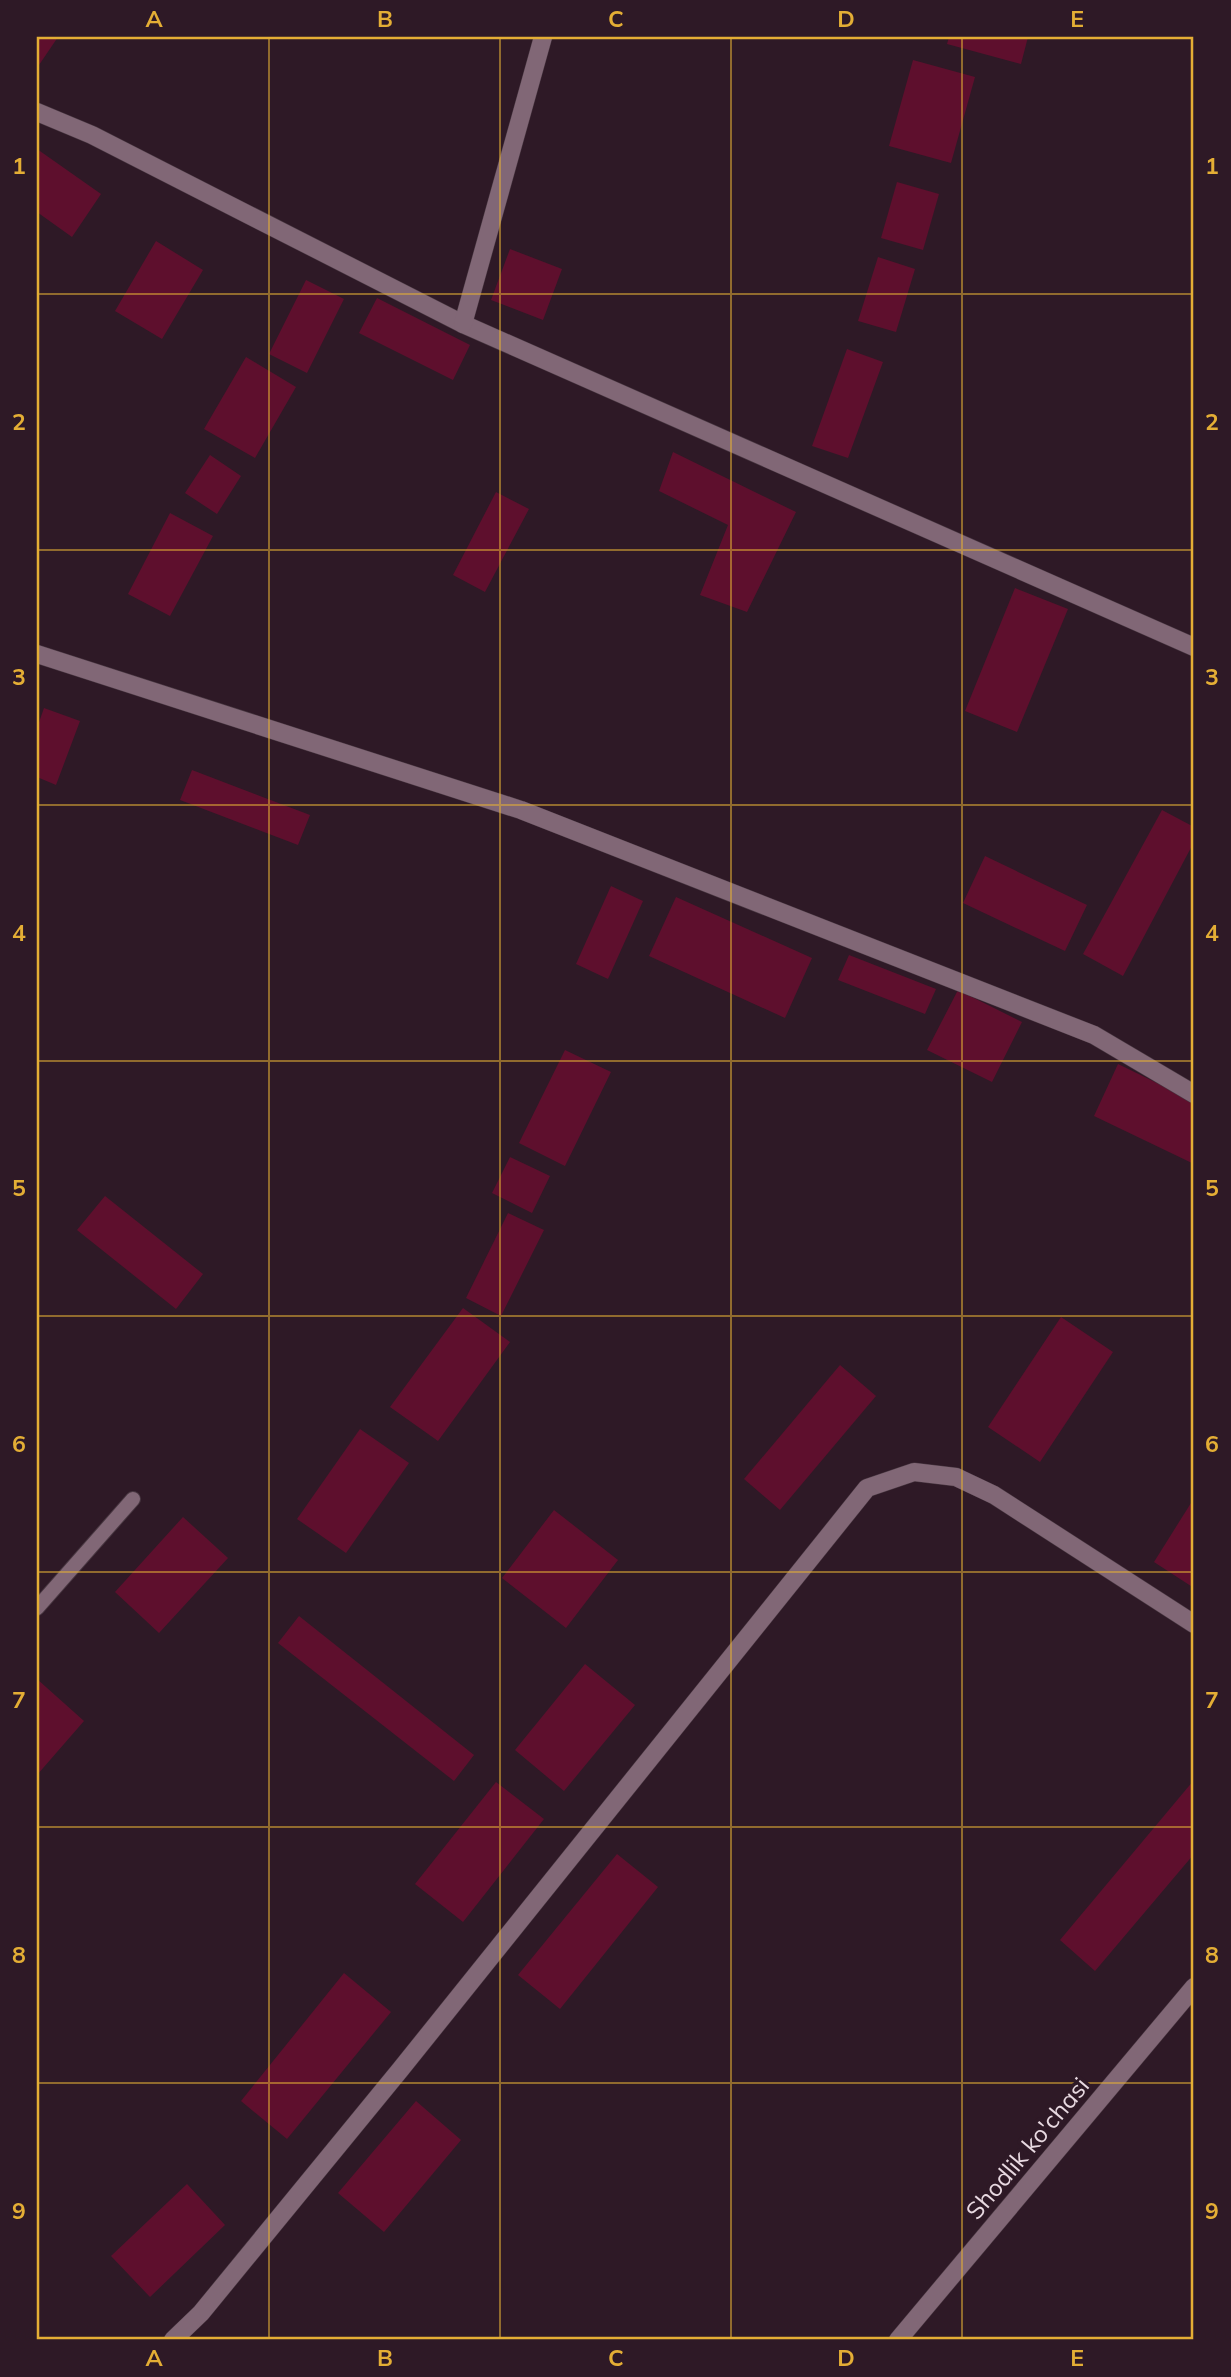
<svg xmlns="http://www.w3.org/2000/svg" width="1231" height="2377" viewBox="0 0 1231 2377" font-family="Mulish,sans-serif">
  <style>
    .building { fill: #5e0f2d }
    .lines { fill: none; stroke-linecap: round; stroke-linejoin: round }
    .lane-casing { stroke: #483741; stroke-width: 16 }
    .street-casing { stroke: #483741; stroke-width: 19 }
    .lane { stroke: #816776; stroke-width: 14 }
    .street { stroke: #816776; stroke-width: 18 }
    .grid { fill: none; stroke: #e4ae35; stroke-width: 2; stroke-opacity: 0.55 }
    .labels { text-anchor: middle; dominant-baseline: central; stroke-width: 7; stroke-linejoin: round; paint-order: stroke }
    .street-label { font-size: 24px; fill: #e8d9e1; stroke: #2e1926 }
    .neatline { fill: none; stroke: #e4ae35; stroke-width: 2.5 }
    .grid-label { font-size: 23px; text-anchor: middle; font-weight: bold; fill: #e4ae35 }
  </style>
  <rect width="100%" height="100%" fill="#2e1926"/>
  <g class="building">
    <path d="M37,37H58L39,65L37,63Z"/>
    <path d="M949,37H1028L1021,64L947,44Z"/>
    <path d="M913,60L975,77L951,163L889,146Z"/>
    <path d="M37,149L101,194L72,237L37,212Z"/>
    <path d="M897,182L939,194L923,250L881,238Z"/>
    <path d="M156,241L203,270L162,339L115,311Z"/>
    <path d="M510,249L562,269L543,320L491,300Z"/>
    <path d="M878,257L915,269L896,332L858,321Z"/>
    <path d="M306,280L344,299L307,373L269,354Z"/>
    <path d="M377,298L470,345L453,380L359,333Z"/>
    <path d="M847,349L883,362L848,458L812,446Z"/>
    <path d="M246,357L296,387L255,458L204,429Z"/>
    <path d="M673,452L796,512L747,612L700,595L728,525L659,491Z"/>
    <path d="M210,455L241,476L217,514L185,493Z"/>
    <path d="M496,492L529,509L485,592L453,575Z"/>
    <path d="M170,513L213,536L170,616L128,594Z"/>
    <path d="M1015,588L1068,609L1017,732L965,711Z"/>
    <path d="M44,708L80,721L56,785L37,777V728Z"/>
    <path d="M192,770L310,815L298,845L180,800Z"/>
    <path d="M1162,810L1194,827V842L1123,976L1083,954Z"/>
    <path d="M985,856L1087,905L1065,951L963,903Z"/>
    <path d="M611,886L643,901L608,979L576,964Z"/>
    <path d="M676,897L812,958L785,1018L649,956Z"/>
    <path d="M849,955L936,989L925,1014L838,980Z"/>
    <path d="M958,990L1022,1022L992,1082L927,1050Z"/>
    <path d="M565,1050L611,1072L565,1166L519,1143Z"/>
    <path d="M1118,1064L1194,1101V1164L1094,1116Z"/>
    <path d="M510,1157L550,1176L532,1213L492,1193Z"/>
    <path d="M105,1196L203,1274L176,1309L77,1230Z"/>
    <path d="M508,1213L544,1230L501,1316L466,1298Z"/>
    <path d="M463,1308L510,1342L438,1441L390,1407Z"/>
    <path d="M1061,1317L1113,1352L1040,1462L988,1427Z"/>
    <path d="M840,1365L876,1396L780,1510L744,1479Z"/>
    <path d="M360,1429L409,1463L346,1553L297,1519Z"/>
    <path d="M1191,1503L1194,1505V1588L1154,1562Z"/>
    <path d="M554,1510L618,1560L566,1628L502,1578Z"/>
    <path d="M183,1517L228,1558L159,1633L115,1592Z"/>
    <path d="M299,1616L474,1755L454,1781L278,1643Z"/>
    <path d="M585,1664L635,1705L564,1791L515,1750Z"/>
    <path d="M37,1679L84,1721L37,1775Z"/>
    <path d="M1194,1780V1854L1095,1971L1060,1940Z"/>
    <path d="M496,1782L544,1819L463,1922L415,1884Z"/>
    <path d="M617,1854L658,1887L560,2009L518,1975Z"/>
    <path d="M344,1973L391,2012L287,2139L241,2101Z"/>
    <path d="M416,2101L461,2140L384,2232L338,2193Z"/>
    <path d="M187,2184L225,2225L150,2297L111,2256Z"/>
  </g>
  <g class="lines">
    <g class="lane-casing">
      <path id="lane" d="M37,1608L133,1499"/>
    </g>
    <g class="street-casing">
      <g id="street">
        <path d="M37,112L92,135L463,324L1194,647"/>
        <path d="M463,324L543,37"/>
        <path d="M37,654L521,810L1094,1035L1194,1094"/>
        <path d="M173,2340L201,2313L400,2070L867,1488L914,1472L956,1477L994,1495L1194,1624"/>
        <path d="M898,2340L1194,1987"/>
      </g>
    </g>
    <use href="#lane" class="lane"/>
    <use href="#street" class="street"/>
  </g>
  <path class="grid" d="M269,37V2340M500,37V2340M731,37V2340M962,37V2340M37,294H1194M37,550H1194M37,805H1194M37,1061H1194M37,1316H1194M37,1572H1194M37,1827H1194M37,2083H1194"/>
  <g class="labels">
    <g class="street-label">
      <text transform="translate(1027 2148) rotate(-50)">Shodlik ko'chasi</text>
    </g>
  </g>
  <rect width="1231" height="2377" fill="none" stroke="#2e1926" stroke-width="77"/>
  <rect x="38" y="38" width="1154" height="2300" class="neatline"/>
  <g class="grid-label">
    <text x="154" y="27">A</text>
    <text x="385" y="27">B</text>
    <text x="616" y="27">C</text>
    <text x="846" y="27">D</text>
    <text x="1077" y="27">E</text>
    <text x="19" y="174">1</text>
    <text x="1212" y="174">1</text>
    <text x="19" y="430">2</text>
    <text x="1212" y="430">2</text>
    <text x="19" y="685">3</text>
    <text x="1212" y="685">3</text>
    <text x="19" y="941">4</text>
    <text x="1212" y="941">4</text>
    <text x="19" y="1196">5</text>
    <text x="1212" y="1196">5</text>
    <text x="19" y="1452">6</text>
    <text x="1212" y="1452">6</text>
    <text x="19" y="1708">7</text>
    <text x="1212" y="1708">7</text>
    <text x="19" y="1963">8</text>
    <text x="1212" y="1963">8</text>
    <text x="19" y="2219">9</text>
    <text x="1212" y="2219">9</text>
    <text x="154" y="2366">A</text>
    <text x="385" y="2366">B</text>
    <text x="616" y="2366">C</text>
    <text x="846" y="2366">D</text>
    <text x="1077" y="2366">E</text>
  </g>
</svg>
